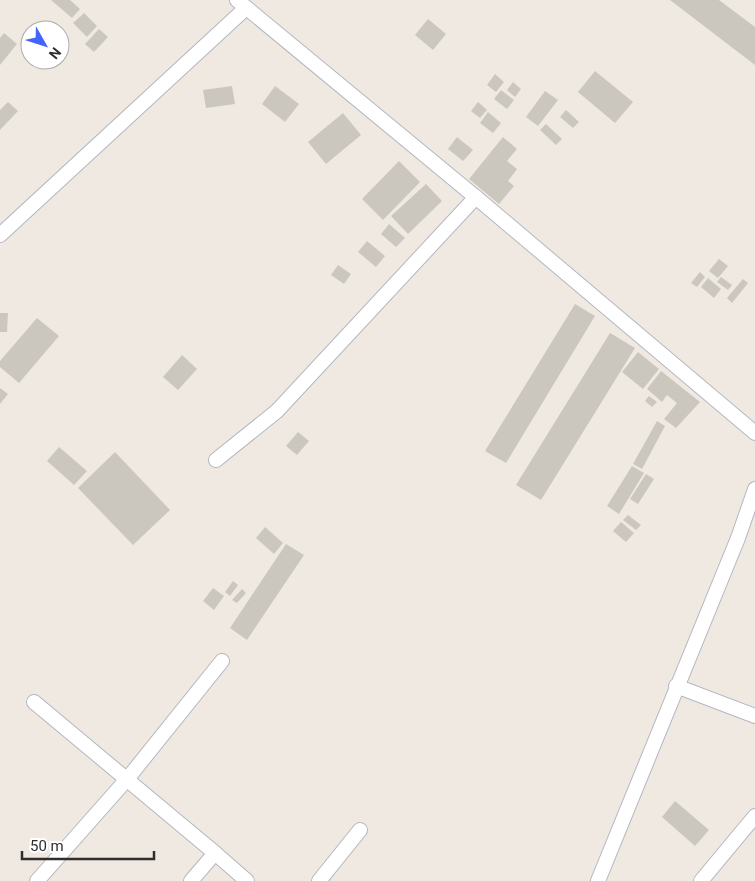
<svg xmlns="http://www.w3.org/2000/svg" width="755" height="881" viewBox="0 0 755 881" font-family="Roboto,sans-serif">
  <style>
    .building { fill: #cbc7bf }
    .lines { fill: none; stroke-linecap: round; stroke-linejoin: round }
    .street-casing { stroke: #b4b7c1; stroke-width: 16 }
    .street { stroke: #fff; stroke-width: 14 }
  </style>
  <rect width="100%" height="100%" fill="#efe9e1"/>
  <g class="building">
    <path d="M51,0H70L80,9L72,18Z"/>
    <path d="M670,0H719L755,27V65Z"/>
    <path d="M84,13L97,26L87,37L73,23Z"/>
    <path d="M428,19L446,34L433,50L415,35Z"/>
    <path d="M99,29L108,37L94,52L85,44Z"/>
    <path d="M4,33L17,44L0,65V38Z"/>
    <path d="M595,71L633,102L615,123L578,92Z"/>
    <path d="M495,74L504,82L496,92L487,85Z"/>
    <path d="M513,82L521,89L515,97L507,90Z"/>
    <path d="M232,86L235,104L206,108L203,90Z"/>
    <path d="M275,86L299,104L285,122L262,104Z"/>
    <path d="M501,90L514,100L507,109L494,99Z"/>
    <path d="M545,91L558,100L538,126L526,117Z"/>
    <path d="M8,102L18,111L0,130V110Z"/>
    <path d="M478,102L487,110L480,118L471,111Z"/>
    <path d="M566,110L579,122L573,128L560,117Z"/>
    <path d="M488,112L501,123L493,133L480,123Z"/>
    <path d="M343,113L361,135L326,164L308,142Z"/>
    <path d="M546,124L562,139L556,145L540,130Z"/>
    <path d="M457,137L473,150L463,161L448,149Z"/>
    <path d="M503,137L517,149L507,161L517,169L508,181L514,186L499,204L469,179Z"/>
    <path d="M399,161L420,182L383,220L362,199Z"/>
    <path d="M426,184L442,201L408,234L391,216Z"/>
    <path d="M389,224L405,238L396,247L381,234Z"/>
    <path d="M367,241L385,256L376,267L358,252Z"/>
    <path d="M719,259L728,266L718,278L709,271Z"/>
    <path d="M338,265L351,274L344,284L331,275Z"/>
    <path d="M700,272L705,277L697,287L691,283Z"/>
    <path d="M721,277L732,285L728,290L717,282Z"/>
    <path d="M708,278L721,289L714,298L701,287Z"/>
    <path d="M743,279L748,283L732,303L727,298Z"/>
    <path d="M575,304L595,316L506,463L485,451Z"/>
    <path d="M0,313H8L7,332H0Z"/>
    <path d="M37,318L59,336L19,383L0,367V361Z"/>
    <path d="M610,333L635,348L541,500L516,485Z"/>
    <path d="M638,352L659,369L643,389L622,372Z"/>
    <path d="M182,355L197,369L178,390L163,377Z"/>
    <path d="M661,371L700,402L676,428L664,419L677,403L667,395L662,402L647,389Z"/>
    <path d="M0,388L8,394L0,404Z"/>
    <path d="M649,396L657,402L652,407L645,401Z"/>
    <path d="M657,421L665,426L642,469L633,464Z"/>
    <path d="M298,432L309,441L297,455L286,446Z"/>
    <path d="M59,447L87,471L74,485L47,461Z"/>
    <path d="M115,452L170,510L133,545L78,488Z"/>
    <path d="M632,466L644,473L619,514L607,506Z"/>
    <path d="M646,474L654,479L638,504L630,499Z"/>
    <path d="M628,515L641,525L636,530L623,520Z"/>
    <path d="M621,522L634,533L626,542L613,531Z"/>
    <path d="M265,527L283,543L274,554L256,538Z"/>
    <path d="M286,544L304,555L247,640L230,628Z"/>
    <path d="M233,581L238,585L230,596L225,592Z"/>
    <path d="M213,588L224,596L214,610L203,601Z"/>
    <path d="M242,589L246,593L237,603L232,600Z"/>
    <path d="M675,801L709,830L695,846L662,817Z"/>
  </g>
  <g class="lines">
    <g class="street-casing">
      <g id="street">
        <path d="M237,0L484,204L755,433"/>
        <path d="M0,235L246,8"/>
        <path d="M216,460L277,411L476,197"/>
        <path d="M676,686L755,716"/>
        <path d="M34,702L215,853L247,881"/>
        <path d="M37,881L128,778L222,661"/>
        <path d="M191,881L215,853"/>
        <path d="M319,881L360,830"/>
        <path d="M598,881L738,538L755,489"/>
        <path d="M701,881L755,816"/>
      </g>
    </g>
    <use href="#street" class="street"/>
  </g>
  <g transform="translate(45 45) rotate(129)"><circle r="24" fill="#ffffff" stroke="#ababab"/>
  <path d="M0-4L9 19L0 12L-9 19Z" fill="#4264fb"/>
  <text y="-8" font-size="14" font-weight="bold" text-anchor="middle" fill="#2e2e2e">N</text>
  </g>
  <path d="M22 851v8h132v-8" fill="none" stroke="#2e2e2e" stroke-width="2.5"/>
  <text x="30" y="851" font-size="15" fill="#2e2e2e" stroke="#ffffff" stroke-width="4" paint-order="stroke">50 m</text>
</svg>
